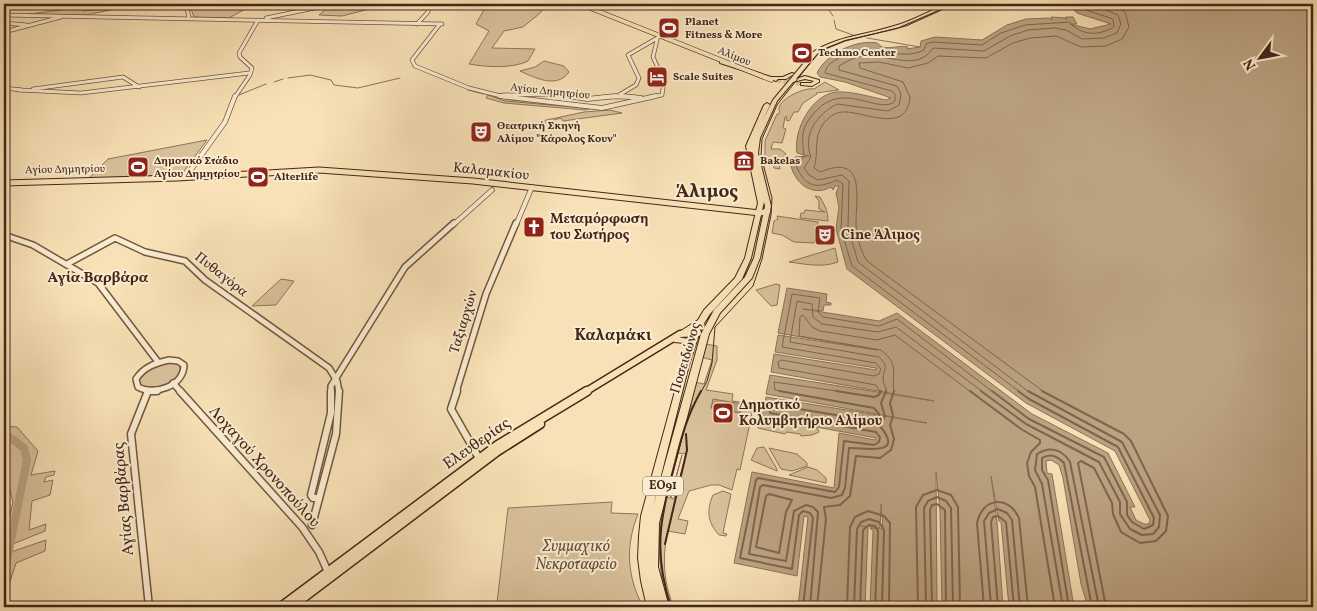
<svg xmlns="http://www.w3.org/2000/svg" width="1317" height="611" viewBox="0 0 1317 611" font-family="Vollkorn,serif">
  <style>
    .green { fill: #d9c19b; stroke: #8e745a; fill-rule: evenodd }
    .water { fill: #bba281; stroke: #8b7157 }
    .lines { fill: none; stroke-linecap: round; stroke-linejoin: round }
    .shore-far1 { stroke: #80644d; stroke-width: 1 }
    .shore { stroke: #80644d; stroke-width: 2 }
    .stream { stroke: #8b7157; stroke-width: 1 }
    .river { stroke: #bba281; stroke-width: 8 }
    .highway-tunnel { stroke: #d4bc97; stroke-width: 4.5; stroke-dasharray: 4.5 2; stroke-linecap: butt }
    .minor-far3-casing { stroke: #715640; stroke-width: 4.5 }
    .minor-far2-casing { stroke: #715640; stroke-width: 5.5 }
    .minor-far1-casing { stroke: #715640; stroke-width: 8 }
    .minor-casing { stroke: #715640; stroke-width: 9 }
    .major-far3-casing { stroke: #442719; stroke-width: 5 }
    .major-far2-casing { stroke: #442719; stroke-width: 7 }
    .major-far1-casing { stroke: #442719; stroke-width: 9 }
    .major-casing { stroke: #442719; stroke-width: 11 }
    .highway-casing { stroke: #442719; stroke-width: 2 }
    .minor-far3 { stroke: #faecd0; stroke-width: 3 }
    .minor-far2 { stroke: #faecd0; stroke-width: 4 }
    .minor-far1 { stroke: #faecd0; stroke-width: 5 }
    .minor { stroke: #faecd0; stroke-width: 6 }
    .major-far3 { stroke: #f8e1b6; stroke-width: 4 }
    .major-far2 { stroke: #f8e1b6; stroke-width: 5 }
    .major-far1 { stroke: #f8e1b6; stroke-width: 6 }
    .major { stroke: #f8e1b6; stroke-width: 8 }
    .highway { fill: #f8e1b6; fill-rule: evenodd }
    .tram-far1 { stroke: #442719; stroke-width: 1 }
    .tram { stroke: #442719; stroke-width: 2 }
    .labels { text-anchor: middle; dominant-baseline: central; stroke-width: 4; stroke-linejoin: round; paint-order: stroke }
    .far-poi-label { font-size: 11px; font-weight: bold; fill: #442719; stroke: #faecd0; text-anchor: start }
    .far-street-label { font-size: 11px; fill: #442719; stroke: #faecd0 }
    .shield { fill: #faecd0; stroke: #7b6250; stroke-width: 1 }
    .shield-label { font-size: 12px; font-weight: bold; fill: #442719 }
    .street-label { font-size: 14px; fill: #442719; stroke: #faecd0 }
    .poi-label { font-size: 14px; font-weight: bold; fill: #442719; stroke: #faecd0; text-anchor: start }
    .neighbourhood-label { font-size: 15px; font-weight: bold; fill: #442719; stroke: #faecd0 }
    .quarter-label { font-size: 16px; font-weight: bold; fill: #442719; stroke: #faecd0 }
    .near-street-label { font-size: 16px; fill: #442719; stroke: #faecd0 }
    .near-park-label { font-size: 16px; font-style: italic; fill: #694e3a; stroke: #faecd0 }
    .district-label { font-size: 19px; font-weight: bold; fill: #442719; stroke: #faecd0 }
  </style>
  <rect width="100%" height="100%" fill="#f8e1b6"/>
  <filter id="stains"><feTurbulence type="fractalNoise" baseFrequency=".004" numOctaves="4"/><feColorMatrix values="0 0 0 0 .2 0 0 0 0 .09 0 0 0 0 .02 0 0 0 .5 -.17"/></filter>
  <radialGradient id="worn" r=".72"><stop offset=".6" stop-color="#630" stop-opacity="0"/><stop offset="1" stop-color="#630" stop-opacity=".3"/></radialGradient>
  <g class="green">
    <path d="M104,4H113V7L140,4L86,15L29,14L83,7V11L104,9Z"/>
    <path d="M200,4H254L229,18L194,17L190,6Z"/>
    <path d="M338,4H374L377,7L342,16L319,15L331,5Z"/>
    <path d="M487,4H548L539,14L523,27L504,31L492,48L535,49L528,61C512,69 486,67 469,64L489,31L476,24Z"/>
    <path d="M544,61L564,66L569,72C557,89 535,78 520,71L535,67Z"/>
    <path d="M825,82L839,90L816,93L817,94L803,103L798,112H794L789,121L786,120L787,117H785L783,128L786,129L782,143L773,142L771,149H780L786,154L779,163L780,169L774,168L773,162L765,159V141L777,114H779C780,112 779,110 779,108C781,98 805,87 814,89Z"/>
    <path d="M488,94L512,100L593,108L585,110L504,103L486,98Z"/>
    <path d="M610,110L622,113L563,121L561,118L545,123L542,121L584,112Z"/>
    <path d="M207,140L182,174L88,179L108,159Z"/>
    <path d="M815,196L820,197C825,206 828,211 828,221L800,218L801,213H804L805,210L825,212L819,209V201Z"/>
    <path d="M777,216L818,222L814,243L794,242L782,235L772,233L774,221L778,219Z"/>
    <path d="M835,248L838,262C822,268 805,264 789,262Z"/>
    <path d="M281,279L294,281L276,305L252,306Z"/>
    <path d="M776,284L780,285L777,305L771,306L756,290Z"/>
    <path d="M706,344L717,346V360L706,390L733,394L732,401L754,404L740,470L737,469L732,490L719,485H711L689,491L678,519L688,521L685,534L668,531L670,522C662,550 662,581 674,607H669C646,536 669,484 687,416L692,405L689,404L695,382L704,384L712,360L701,357ZM678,453L686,454L674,499L671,498L682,455L670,498L667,497Z"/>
    <path d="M167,362L177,364L180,367C180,384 153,392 141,385L139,381C143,369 156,366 167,362Z"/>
    <path d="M761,419L818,429L819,432L812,435L801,436L800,434L787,432L785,434L758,428L759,420Z"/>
    <path d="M4,426L17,427L38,451L31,475L55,471L54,475L46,477L44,482L53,480L50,495L32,501L29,530L46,524L45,531L13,544L11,552L46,540L45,551L16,563L4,600V540L13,502L4,467Z"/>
    <path d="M764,447L777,469V471L751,460L757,448Z"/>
    <path d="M769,448L797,454L807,463V466L792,471L781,469Z"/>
    <path d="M808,467L817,470L826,478V483L789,475Z"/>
    <path d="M723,491L731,494L723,533L727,534L726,536L719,535C708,523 706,511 713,495Z"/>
    <path d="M612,502L611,513L638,514C625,547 627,576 643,607H494L497,603L508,508Z"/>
  </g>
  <g class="water">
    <path d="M1079,4H1313V607H1088L1081,584L1063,478L1059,465L1051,460L1046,461L1047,473L1052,474L1074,607H1009L1001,522L999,521L991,476L997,521L1003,607H942L940,510L936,472L937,607H870L873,531L870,528L883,529L881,504L880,528L861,526L868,528L865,607H798L808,517L804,516L797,576L734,563L752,472L834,488L839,433L875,440L876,438L762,417L766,397L927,423L766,394L770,375L934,401L771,372L774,354L876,370V368L775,352L778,335L877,350L778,333L787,288L827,294L826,302L831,303V305H824L823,311L803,309L879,321L897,313L1032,414L1108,453L1135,507H1130L1136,520L1144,524H1149L1150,520L1115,451L1026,403L847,269L836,229L839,207L836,193L839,186H835L833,190L831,187C816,196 797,188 791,166L795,157L809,156L797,153C793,131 811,95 836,92C852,91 870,97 886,100L891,98L845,82L820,77L817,73C826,54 856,39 877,43C879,44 880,46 882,47C891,49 901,45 908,47L907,49L920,47L921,41L935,37L982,40L1007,25L1026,19L1049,18L1052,20L1051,17L1066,18V20V17H1073L1077,24H1070L1090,29L1111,24L1077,13L1074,10L1075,6L1086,8Z"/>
    <path d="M713,399L742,404L740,413L711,408Z"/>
  </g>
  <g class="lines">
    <g class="shore-far1">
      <path d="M786,392L775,390L774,382L843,392"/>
      <path d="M880,392L876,385L779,368L778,362L781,360L874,376L879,374L881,369L876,363L782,347L792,294L820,298L818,312L823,317L879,326L897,319L993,392"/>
      <path d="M887,392C886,388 883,383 883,379C884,368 889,366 879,357L790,342L797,301L812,304L813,317L822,324L878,332L896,327L983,392"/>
      <path d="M894,392C891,372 900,365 881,350L799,336L800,317L803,315L812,327L820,331L877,340L895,335L971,392"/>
      <path d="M1020,392L852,266L841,229L843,184L837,180C817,189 805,188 796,165L804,157C802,136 800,128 816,111C844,80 880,116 895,101V94L892,91L825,73C826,66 832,62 837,59C872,36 897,64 924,50L926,44L932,42L982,45L1001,33L1025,25L1069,22C1082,36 1098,36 1114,27L1113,19L1086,10L1085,4"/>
      <path d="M1029,392L858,262L848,228L849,181L842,175L818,180L809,175L804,168L811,157C802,135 817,114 837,104L888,111L899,105L901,94L897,86L839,70V66C847,61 855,57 864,56C887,53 917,73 933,48L984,51L1010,36L1028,30L1055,28L1066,30L1082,39L1104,38L1117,33L1121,24L1118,15L1091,4"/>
      <path d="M1044,392L867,261C861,252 856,235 856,224C856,196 866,153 820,172L814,168C819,153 813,138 823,124C828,118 834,113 842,112C862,110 907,136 910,97L903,82L860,68L859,63L879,62L908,68L928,63L938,56L986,58L1013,43L1030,38L1056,36L1081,47L1106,46L1122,39L1129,27L1125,12L1113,4"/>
    </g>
    <g class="shore">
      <path d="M779,391L874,408L879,414L878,419L872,421L769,404L770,413L876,432L880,437L879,442L874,445L844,441L839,487L835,492L758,478L756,480L740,558L792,569L799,515L803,511L810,513L813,518L803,607"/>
      <path d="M836,391L874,397L879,395L881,391"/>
      <path d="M970,391L1021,429L1040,440V443L1031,452L1027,463L1029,476L1035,487L1055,607"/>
      <path d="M981,391L1026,424L1099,462L1120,502V514L1130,529L1142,535L1153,534L1159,527L1160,515L1122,442L1028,391"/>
      <path d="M992,391L1029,419L1104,457L1127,502V515L1132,522L1144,529L1153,525L1154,518L1118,447L1029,399L1018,391"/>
      <path d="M1042,391L1124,434L1131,441L1168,516L1166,531L1156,541L1140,543L1121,532L1113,514L1112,503L1094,468L1081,461L1078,463L1106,607"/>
      <path d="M769,494L792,500L786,512L779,553L756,547L766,496Z"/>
      <path d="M810,607L818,512L813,507L806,505L794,511L786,561L749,554L760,487L763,485L831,498L842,495L845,488L849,448C863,447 906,458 880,426L885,416L881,403L886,391"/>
      <path d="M817,607L826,519L824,507L840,505L850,496L856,456L880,458L891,450L894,439L890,425L893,416L890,403L894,391"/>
      <path d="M847,607L850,527L855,517L868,511L884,516L890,523L889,607"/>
      <path d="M854,607L857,529L861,522L869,519L879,522L884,530L882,607"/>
      <path d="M860,607L863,530L869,525L875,526L878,531L875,607"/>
      <path d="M918,607L916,507L923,495L937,490L951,495L958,507L960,607"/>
      <path d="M926,607L924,508L928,501L937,497L946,501L951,508L953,607"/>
      <path d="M932,607L930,510L932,505L937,504L945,510L946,607"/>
      <path d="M984,607L977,523C982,498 1008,494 1019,518L1028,607"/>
      <path d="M991,607L984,521L989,513L998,509L1007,513L1012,520L1020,607"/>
      <path d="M998,607L991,522L993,517L998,516L1006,522L1014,607"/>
      <path d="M1063,607L1042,484L1035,470L1037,454C1050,446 1062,449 1070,462L1099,607"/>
      <path d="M1069,607L1048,480L1042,470V458C1051,453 1057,456 1064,463L1092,607"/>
    </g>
    <g class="stream">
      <path d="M825,4L833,16"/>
      <path d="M834,20L836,29L853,35"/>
      <path d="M867,38L920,47"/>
      <path d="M288,78L310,75L331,80L334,85L358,88L400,78"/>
      <path d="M274,82L283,79"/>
      <path d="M468,90L484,94"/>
      <path d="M239,95L266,84"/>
      <path d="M488,95L505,101L596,109"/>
      <path d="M610,108L633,103"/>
    </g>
    <path class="river" d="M4,433L24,448L27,460L4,575"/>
    <path class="highway-tunnel" d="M777,80L803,84"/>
    <g class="minor-far3-casing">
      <g id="minor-far3">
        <path d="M186,4L189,18"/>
        <path d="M4,15L442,24"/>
        <path d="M266,18L334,4"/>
        <path d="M4,23L27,25"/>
        <path d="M417,24L428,12L429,4"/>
        <path d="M440,24L412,60L415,66L469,88L505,97"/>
        <path d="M4,32L61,17"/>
        <path d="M4,88L22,90"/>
        <path d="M33,89L123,77L139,87"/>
        <path d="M19,90L81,93L249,73"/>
        <path d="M503,95L555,94L577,97"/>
        <path d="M619,95L636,85L639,78L628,55L659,37"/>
        <path d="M235,97L250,75L252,68L240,57L239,53L258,20"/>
        <path d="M603,97H635"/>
        <path d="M651,97L662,95L664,81L653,57L657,40"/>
      </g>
    </g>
    <g class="minor-far2-casing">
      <g id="minor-far2">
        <path d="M500,96L602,108L656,96"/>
        <path d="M569,96L587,99L616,96"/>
        <path d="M621,96L641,98"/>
        <path d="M185,178L225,122L235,96"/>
        <path d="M453,225L492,190"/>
        <path d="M516,225L532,187"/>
      </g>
    </g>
    <g class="minor-far1-casing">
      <g id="minor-far1">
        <path d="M4,235L33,245L98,283L158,362"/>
        <path d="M67,264L115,238L145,252L185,261L205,280L329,368L337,381L339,392"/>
        <path d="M169,360L178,361L184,365C184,386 154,396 138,387L136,379C144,367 155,363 169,360Z"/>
        <path d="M173,383L181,392"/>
        <path d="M331,392V386L405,267L454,223"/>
        <path d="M456,392L486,294L516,223"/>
      </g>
    </g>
    <g class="minor-casing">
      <g id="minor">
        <path d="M147,391H157"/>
        <path d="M148,391L131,434L149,607"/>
        <path d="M180,391L302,527L319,552L328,572"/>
        <path d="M457,391L451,409L480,460"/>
        <path d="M319,498H313L311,495L331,413V391"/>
        <path d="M312,525L336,434L339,391"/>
      </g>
    </g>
    <g class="major-far3-casing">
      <path id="major-far3" d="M580,4L771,80"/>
    </g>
    <g class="major-far2-casing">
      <path id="major-far2" d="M4,183L177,178L319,170L473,181L760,213L768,211"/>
    </g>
    <g class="major-far1-casing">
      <path id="major-far1" d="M585,392L680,334L698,333"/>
    </g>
    <g class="major-casing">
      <g id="major">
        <path d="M281,607L498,445L587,391"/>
        <path d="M291,607L496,452L540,424"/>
      </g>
    </g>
    <g class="highway-casing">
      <g id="highway">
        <path d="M947,4H952L897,28L845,40L825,48L817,54L796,79L805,76L819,80V82L812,86L801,85V83H811L814,81L805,79L793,82L777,101L760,138L758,153L771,206L760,258L752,278L720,313L709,334L659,523L658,567L669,607H647L641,581L638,558L639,536L641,516L687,347L684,343L674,342L673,340L677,337L689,339L692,330L680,337L676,334L698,320L704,310L735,278L745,258L758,203L746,146L764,105L767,103L770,105L762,122L773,100L813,52C838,36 866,35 894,26C912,21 929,11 947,4ZM764,202L765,206L754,258L745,277L714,310L701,334L653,507L689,365L701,328L710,314L742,279L751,258Z"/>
        <path d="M720,61H724L771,77H783L792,73L794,74L786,79H778L776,81L720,63Z"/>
      </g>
    </g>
    <use href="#minor-far3" class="minor-far3"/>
    <use href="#minor-far2" class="minor-far2"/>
    <use href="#minor-far1" class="minor-far1"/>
    <use href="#minor" class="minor"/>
    <use href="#major-far3" class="major-far3"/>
    <use href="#major-far2" class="major-far2"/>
    <use href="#major-far1" class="major-far1"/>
    <use href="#major" class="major"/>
    <use href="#highway" class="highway"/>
    <path class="tram-far1" d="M701,392L707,381L712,363L715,327L753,286L762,259L771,215L772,198L761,156L762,139L777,105L815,57L823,50L845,41L906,26L955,4"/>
    <g class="tram">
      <path d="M665,544L687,450L686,434"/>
      <path d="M671,607C653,553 660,517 675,463C682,435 687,416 701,391"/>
    </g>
  </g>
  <defs>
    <g id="stadium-square" transform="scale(1.125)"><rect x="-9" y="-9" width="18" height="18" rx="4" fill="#8f2418" stroke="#faecd0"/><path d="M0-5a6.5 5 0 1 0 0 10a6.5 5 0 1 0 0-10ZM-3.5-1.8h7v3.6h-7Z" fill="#fff"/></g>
    <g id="hotel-square" transform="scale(1.125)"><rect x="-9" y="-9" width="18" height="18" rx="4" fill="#8f2418" stroke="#faecd0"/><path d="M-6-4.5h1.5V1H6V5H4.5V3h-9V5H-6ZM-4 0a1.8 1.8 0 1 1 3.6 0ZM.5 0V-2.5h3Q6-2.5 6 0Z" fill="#fff"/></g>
    <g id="theatre-square" transform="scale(1.125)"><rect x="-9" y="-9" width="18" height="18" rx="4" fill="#8f2418" stroke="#faecd0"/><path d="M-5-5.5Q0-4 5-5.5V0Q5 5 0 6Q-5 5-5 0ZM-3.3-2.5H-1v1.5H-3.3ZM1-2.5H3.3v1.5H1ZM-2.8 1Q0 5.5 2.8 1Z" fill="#fff"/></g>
    <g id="museum-square" transform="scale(1.125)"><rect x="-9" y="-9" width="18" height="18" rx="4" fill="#8f2418" stroke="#faecd0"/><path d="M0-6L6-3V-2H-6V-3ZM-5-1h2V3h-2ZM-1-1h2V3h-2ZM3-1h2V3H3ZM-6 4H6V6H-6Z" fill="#fff"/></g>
    <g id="church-square" transform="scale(1.125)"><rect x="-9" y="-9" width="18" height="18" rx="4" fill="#8f2418" stroke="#faecd0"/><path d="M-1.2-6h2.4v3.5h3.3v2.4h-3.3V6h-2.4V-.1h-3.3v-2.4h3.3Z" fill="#fff"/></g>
  </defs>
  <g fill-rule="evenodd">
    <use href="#stadium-square" x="669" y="28"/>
    <use href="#stadium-square" x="802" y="53"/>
    <use href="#hotel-square" x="657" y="77"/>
    <use href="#theatre-square" x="481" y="132"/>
    <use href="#museum-square" x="744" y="161"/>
    <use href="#stadium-square" x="138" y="167"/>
    <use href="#stadium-square" x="258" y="177"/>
    <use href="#church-square" x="534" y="227"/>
    <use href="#theatre-square" x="825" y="235"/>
    <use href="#stadium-square" x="723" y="413"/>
  </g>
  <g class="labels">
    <g class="far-poi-label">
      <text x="685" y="22">Planet<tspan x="685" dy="13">Fitness &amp; More</tspan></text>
      <text x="818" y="53">Techmo Center</text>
      <text x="673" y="77">Scale Suites</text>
      <text x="497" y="126">Θεατρική Σκηνή<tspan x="497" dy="13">Αλίμου "Κάρολος Κουν"</tspan></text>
      <text x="154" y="161">Δημοτικό Στάδιο<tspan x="154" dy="13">Αγίου Δημητρίου</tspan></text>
      <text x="760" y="161">Bakelas</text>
      <text x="274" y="177">Alterlife</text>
    </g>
    <g class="far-street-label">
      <text transform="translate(734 57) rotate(22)">Αλίμου</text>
      <text transform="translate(550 92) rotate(6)">Αγίου Δημητρίου</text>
      <text transform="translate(65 170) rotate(-1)">Αγίου Δημητρίου</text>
    </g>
    <rect class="shield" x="643" y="476.5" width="40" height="19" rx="4"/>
    <g class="shield-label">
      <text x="663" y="486">ΕΟ91</text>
    </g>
    <g class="street-label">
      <text transform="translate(491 172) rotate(6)">Καλαμακίου</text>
      <text transform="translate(221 275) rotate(38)">Πυθαγόρα</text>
      <text transform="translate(464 322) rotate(-73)">Ταξιαρχών</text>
      <text transform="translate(686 358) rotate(-73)">Ποσειδώνος</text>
    </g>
    <g class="poi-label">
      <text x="550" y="219">Μεταμόρφωση<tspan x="550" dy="16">του Σωτήρος</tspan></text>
      <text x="841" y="235">Cine Άλιμος</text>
      <text x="739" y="405">Δημοτικό<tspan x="739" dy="16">Κολυμβητήριο Αλίμου</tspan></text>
    </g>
    <g class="neighbourhood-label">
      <text x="98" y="278">Αγία Βαρβάρα</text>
    </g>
    <g class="quarter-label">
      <text x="613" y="336">Καλαμάκι</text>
    </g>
    <g class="near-street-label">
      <text transform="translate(477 444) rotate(-35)">Ελευθερίας</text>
      <text transform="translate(264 467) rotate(48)">Λοχαγού Χρονοπούλου</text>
      <text transform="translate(124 499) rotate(-95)">Αγίας Βαρβάρας</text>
    </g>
    <g class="near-park-label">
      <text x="576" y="547">Συμμαχικό<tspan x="576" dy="18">Νεκροταφείο</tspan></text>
    </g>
    <g class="district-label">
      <text x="707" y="192">Άλιμος</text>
    </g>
  </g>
  <rect width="1317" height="611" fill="none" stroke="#f8e1b6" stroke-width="20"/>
  <rect x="5" y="5" width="1307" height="601" fill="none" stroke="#442719" stroke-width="2.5"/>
  <rect x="10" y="10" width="1297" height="591" fill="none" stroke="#442719"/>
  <g transform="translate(1260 58) rotate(238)" stroke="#faecd0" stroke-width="4" paint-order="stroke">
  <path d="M0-4L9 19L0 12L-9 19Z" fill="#442719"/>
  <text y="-8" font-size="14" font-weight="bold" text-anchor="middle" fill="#442719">N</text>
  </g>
  <rect width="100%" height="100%" filter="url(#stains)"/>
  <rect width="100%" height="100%" fill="url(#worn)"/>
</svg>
